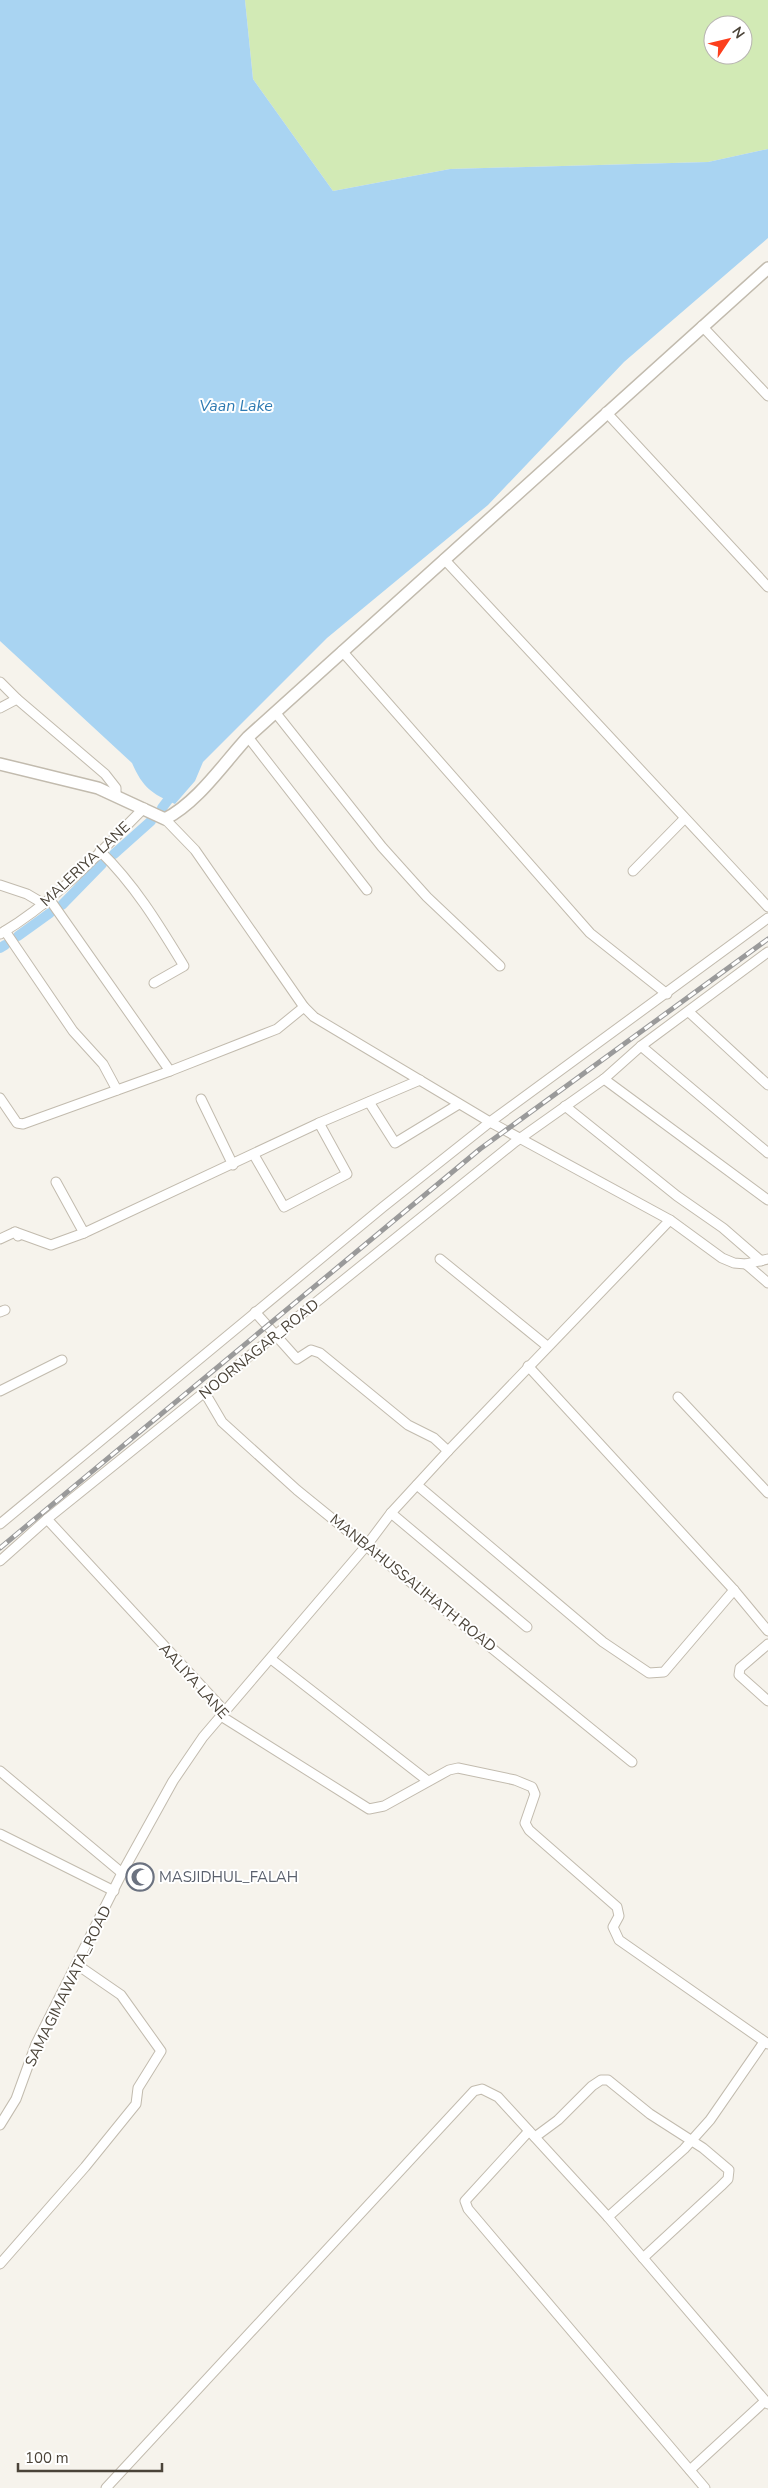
<svg xmlns="http://www.w3.org/2000/svg" width="768" height="2488" viewBox="0 0 768 2488" font-family="'Nunito Sans',sans-serif">
  <style>
    .green { fill: #d2eab5; fill-rule: evenodd }
    .water { fill: #a9d4f2 }
    .lines { fill: none; stroke-linecap: round; stroke-linejoin: round }
    .canal { stroke: #a9d4f2; stroke-width: 10 }
    .minor-casing { stroke: #c2bbae; stroke-width: 11 }
    .tertiary-casing { stroke: #c2bbae; stroke-width: 14 }
    .minor { stroke: #fff; stroke-width: 9 }
    .tertiary { stroke: #fff; stroke-width: 11 }
    .rail-casing { stroke: #9a9a9a; stroke-width: 5 }
    .rail { stroke: #fff; stroke-width: 3; stroke-dasharray: 9; stroke-linecap: butt }
    .labels { text-anchor: middle; dominant-baseline: central; stroke-width: 4; stroke-linejoin: round; paint-order: stroke }
    .street-label { font-size: 15px; fill: #4b4439; stroke: #fff }
    .worship-label { font-size: 15px; fill: #5b616d; stroke: #fff; text-anchor: start }
    .water-label { font-size: 16px; font-style: italic; fill: #2e7ab2; stroke: #fff }
  </style>
  <rect width="100%" height="100%" fill="#f6f3ec"/>
  <path class="green" d="M245,0H768V149L708,162L450,169L333,191L253,79ZM713,25H743V55H713Z"/>
  <path class="water" d="M0,0H245L253,79L333,191L450,169L708,162L768,149V238L624,362L488,505L327,638L203,762L195,781L175,804C151,793 143,788 132,763L0,641Z"/>
  <g class="lines">
    <g class="canal">
      <path d="M162,808L168,800"/>
      <path d="M114,854L151,821"/>
      <path d="M62,905L102,864"/>
      <path d="M18,936L50,913"/>
      <path d="M0,948L5,945"/>
    </g>
    <g class="minor-casing">
      <g id="minor">
        <path d="M702,326L768,396"/>
        <path d="M606,412L768,587"/>
        <path d="M444,559L768,907"/>
        <path d="M342,651L590,933L667,994"/>
        <path d="M0,682L17,699L105,774L116,788V796"/>
        <path d="M0,708L17,699"/>
        <path d="M275,712L382,847L427,897L500,966"/>
        <path d="M248,737L367,890"/>
        <path d="M165,819L195,850L304,1007L314,1017L490,1122L670,1220L722,1258L734,1263L746,1264L768,1259"/>
        <path d="M100,851C135,885 159,925 184,966L154,983"/>
        <path d="M633,871L684,819"/>
        <path d="M0,885L27,894L44,904"/>
        <path d="M50,900L170,1071"/>
        <path d="M5,931L73,1031L103,1064L117,1090"/>
        <path d="M0,934C56,901 99,853 144,808"/>
        <path d="M689,1012L768,1085"/>
        <path d="M641,1046L768,1153"/>
        <path d="M604,1079L768,1200"/>
        <path d="M0,1098L17,1123L23,1124L170,1071L277,1029L304,1007"/>
        <path d="M201,1099L233,1165"/>
        <path d="M369,1102L395,1143L459,1104"/>
        <path d="M565,1106L677,1196L723,1228L761,1261"/>
        <path d="M254,1155L284,1207L347,1174L319,1123"/>
        <path d="M56,1182L84,1233L319,1123L420,1080"/>
        <path d="M18,1236L15,1232L51,1245L84,1233"/>
        <path d="M0,1239L15,1232"/>
        <path d="M440,1259L547,1346"/>
        <path d="M746,1264L768,1283"/>
        <path d="M0,1312L5,1310"/>
        <path d="M255,1312L297,1359L311,1350L320,1353L408,1425L434,1438L448,1451"/>
        <path d="M528,1366L734,1590L768,1631"/>
        <path d="M0,1391L62,1360"/>
        <path d="M205,1393L222,1422L297,1490L632,1762"/>
        <path d="M678,1397L768,1493"/>
        <path d="M417,1485L603,1642L649,1673L664,1672L734,1590"/>
        <path d="M391,1513L527,1627"/>
        <path d="M47,1519L220,1706L221,1716L369,1809L384,1806L449,1770L458,1768L515,1780L532,1787L535,1794L525,1823L529,1830L617,1907L619,1916L613,1927L619,1940L768,2044"/>
        <path d="M0,1524L383,1207L490,1122L768,918"/>
        <path d="M0,1561L47,1519L515,1142L604,1079L641,1046L768,952"/>
        <path d="M768,1644L740,1668L739,1675L768,1701"/>
        <path d="M271,1659L428,1781"/>
        <path d="M0,1771L122,1873"/>
        <path d="M0,1834L114,1891"/>
        <path d="M0,2125L16,2099L36,2044L122,1873L173,1781L203,1737L367,1545L391,1513L448,1451L670,1220"/>
        <path d="M529,2131L465,2201L468,2209L705,2488"/>
        <path d="M535,2137L558,2120L592,2086L601,2080H608L650,2114L703,2148L729,2170L728,2179L721,2186L643,2258"/>
        <path d="M608,2217L684,2149L710,2120L764,2042"/>
        <path d="M0,2264L85,2167L136,2104L138,2088L161,2051L121,1995L76,1964"/>
        <path d="M690,2470L765,2401"/>
        <path d="M106,2488L474,2091L482,2089L498,2097L608,2217L768,2404"/>
      </g>
    </g>
    <g class="tertiary-casing">
      <path id="tertiary" d="M0,764L98,788L165,819C198,802 223,764 248,737L768,268"/>
    </g>
    <use href="#minor" class="minor"/>
    <use href="#tertiary" class="tertiary"/>
    <g class="rail-casing">
      <path id="rail" d="M0,1548L480,1149L768,939"/>
    </g>
    <use href="#rail" class="rail"/>
  </g>
  <defs>
    <g id="mosque-ring" transform="scale(1.4375)"><circle r="9.5" fill="#fff" stroke="#6b7280" stroke-width="1.5"/><path d="M3.5-4.9A6 6 0 1 0 3.5 4.9A5 5 0 1 1 3.5-4.9Z" fill="#6b7280"/></g>
  </defs>
  <g fill-rule="evenodd">
    <use href="#mosque-ring" x="140" y="1877"/>
  </g>
  <g class="labels">
    <g class="street-label">
      <text transform="translate(85 864) rotate(-43)">MALERIYA LANE</text>
      <text transform="translate(259 1349) rotate(-39)">NOORNAGAR_ROAD</text>
      <text transform="translate(413 1583) rotate(39)">MANBAHUSSALIHATH ROAD</text>
      <text transform="translate(194 1681) rotate(48)">AALIYA LANE</text>
      <text transform="translate(68 1986) rotate(-64)">SAMAGIMAWATA_ROAD</text>
    </g>
    <g class="worship-label">
      <text x="159" y="1877">MASJIDHUL_FALAH</text>
    </g>
    <g class="water-label">
      <text x="236" y="406">Vaan Lake</text>
    </g>
  </g>
  <g transform="translate(728 40) rotate(55)"><circle r="24" fill="#ffffff" stroke="#b7b4b0"/>
  <path d="M0-4L9 19L0 12L-9 19Z" fill="#fc3f1d"/>
  <text y="-8" font-size="14" font-weight="bold" text-anchor="middle" fill="#4b4439">N</text>
  </g>
  <path d="M18 2463v8h144v-8" fill="none" stroke="#4b4439" stroke-width="2.5"/>
  <text x="25" y="2463" font-size="15" fill="#4b4439" stroke="#ffffff" stroke-width="4" paint-order="stroke">100 m</text>
</svg>
